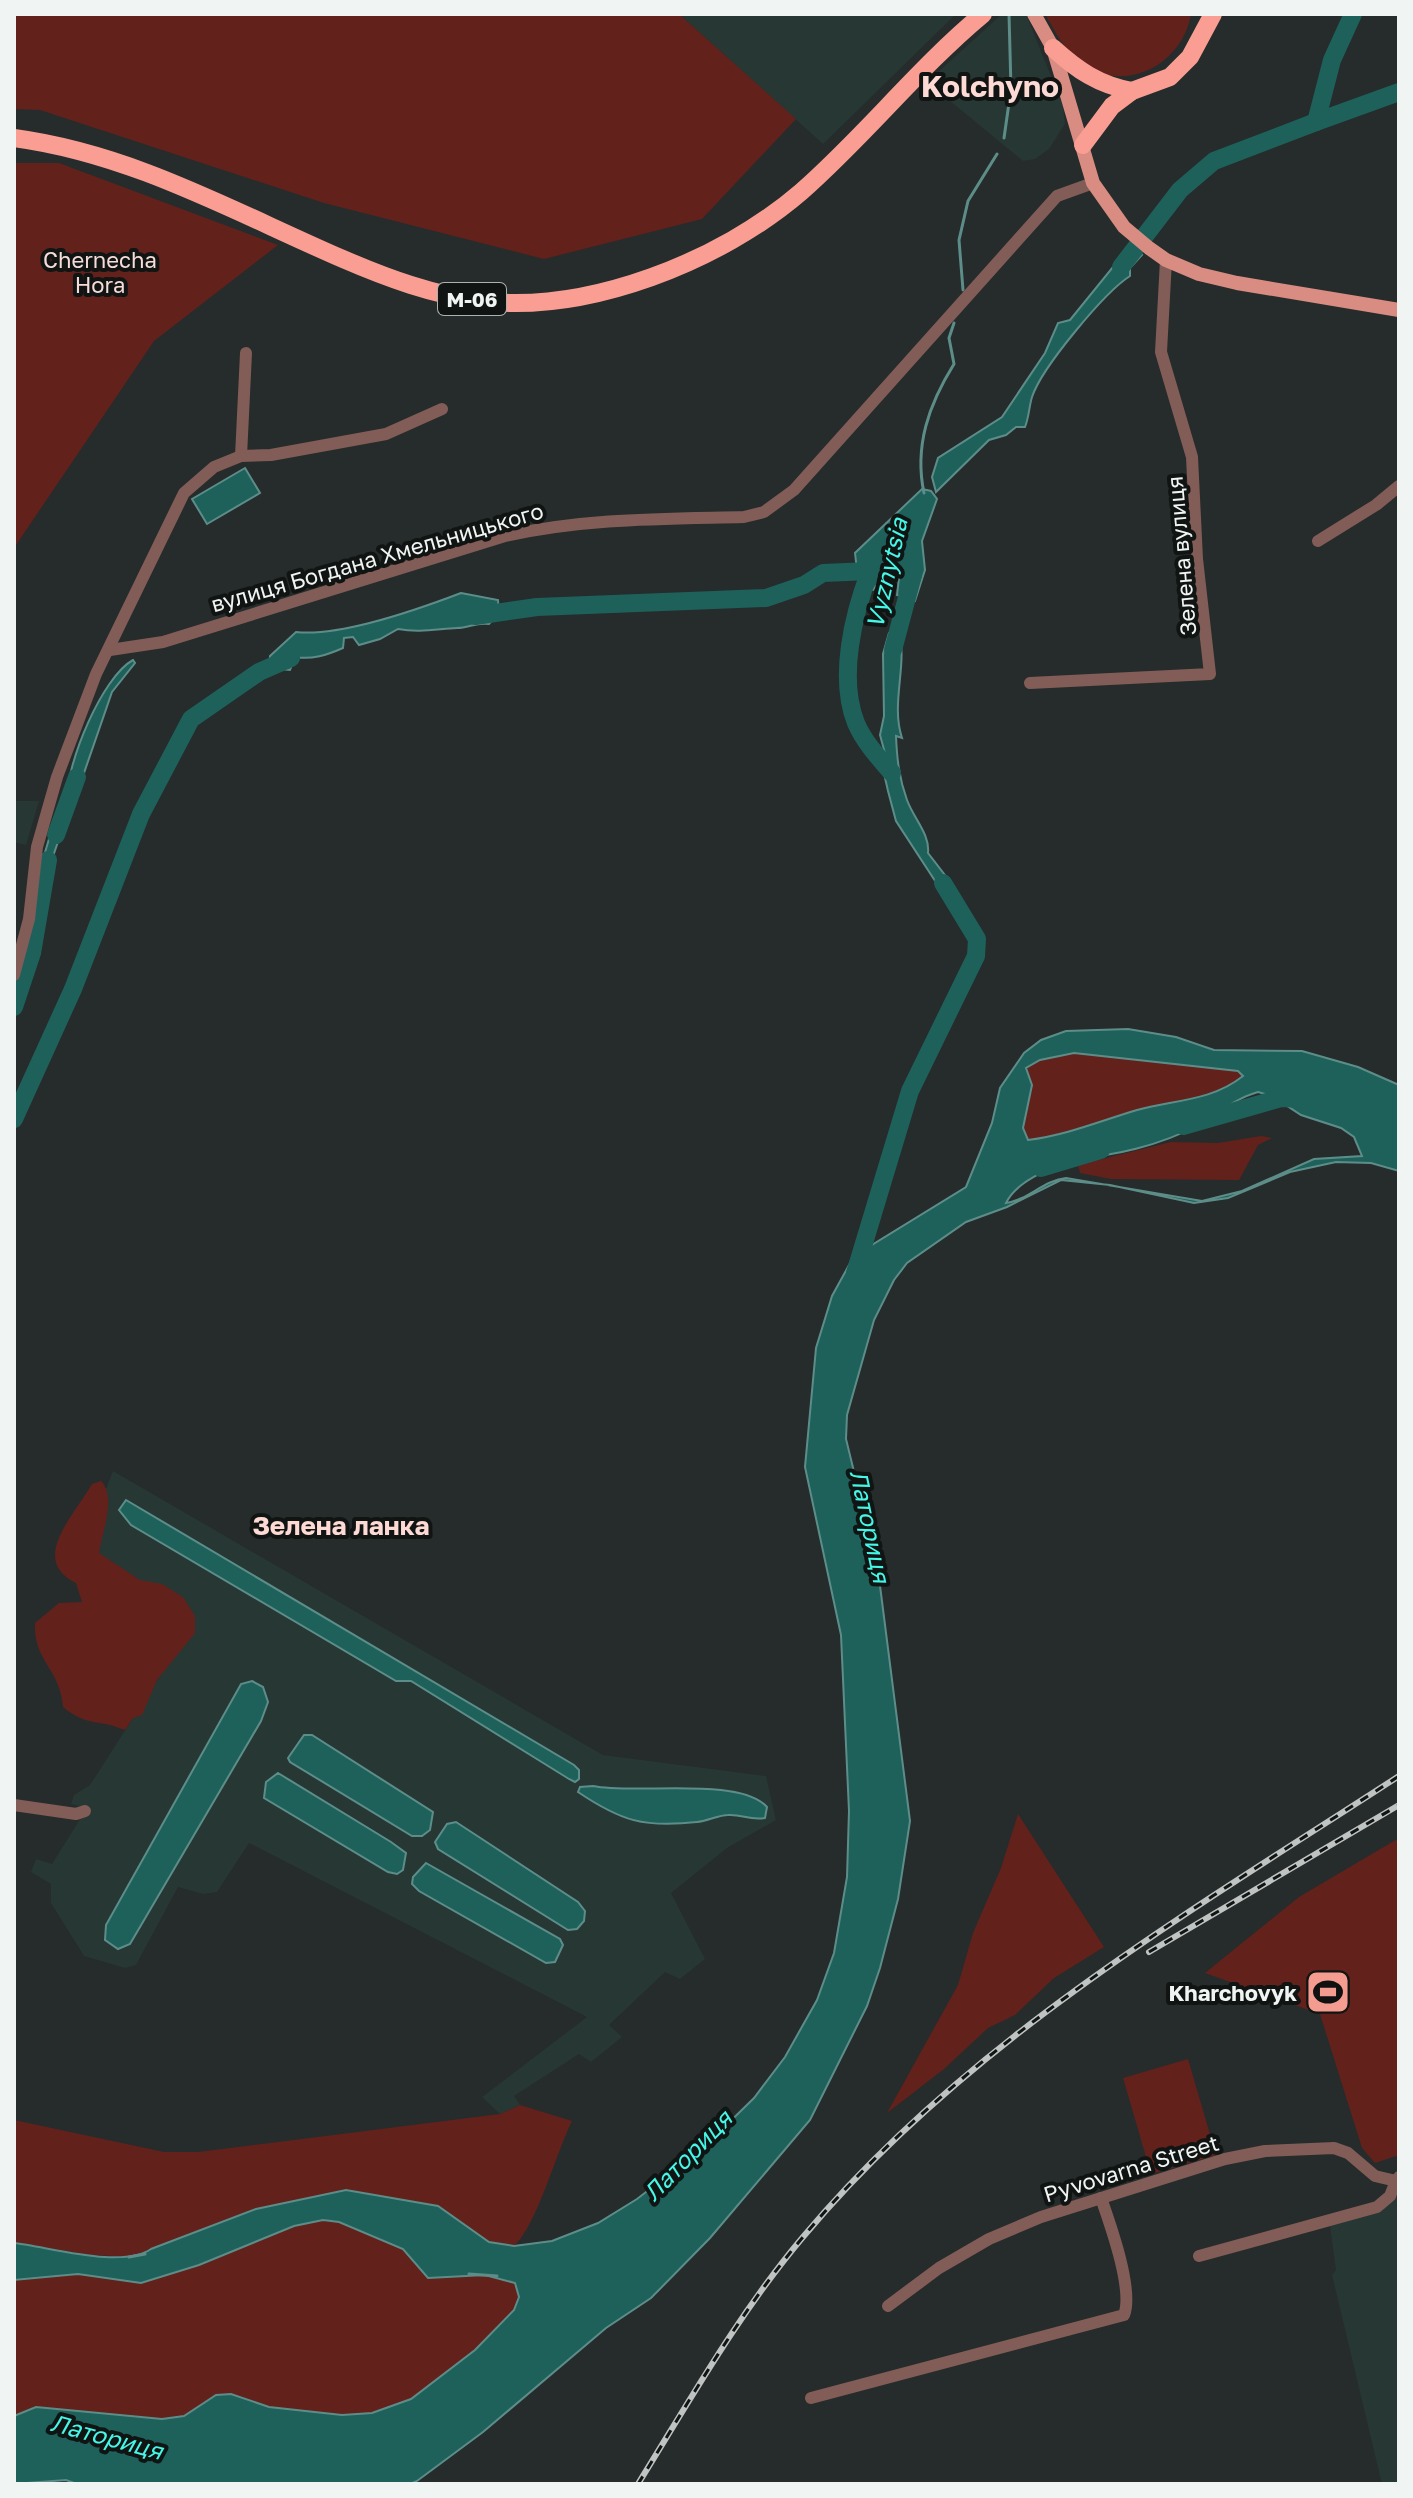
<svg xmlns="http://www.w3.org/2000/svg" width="1413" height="2498" viewBox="0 0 1413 2498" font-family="'Golos Text',sans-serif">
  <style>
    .built { fill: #273734 }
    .green { fill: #63211c }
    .water { fill: #1e615b; stroke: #5d8d89; stroke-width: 2; fill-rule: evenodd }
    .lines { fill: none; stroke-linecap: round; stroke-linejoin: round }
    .stream { stroke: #5d8d89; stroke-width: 3 }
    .river { stroke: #1e615b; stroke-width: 18 }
    .minor { stroke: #825c57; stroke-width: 12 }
    .major { stroke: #d88c82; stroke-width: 14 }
    .highway { stroke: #fa9e93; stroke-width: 18 }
    .rail-casing { stroke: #bfc4c3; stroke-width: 6 }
    .rail { stroke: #101413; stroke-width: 3; stroke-dasharray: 9; stroke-linecap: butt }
    .labels { text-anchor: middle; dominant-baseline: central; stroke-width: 8; stroke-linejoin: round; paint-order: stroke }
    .shield { fill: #101413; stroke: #adb2b0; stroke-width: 2 }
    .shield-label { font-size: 20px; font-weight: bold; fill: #f0f5f4 }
    .park-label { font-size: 22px; fill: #f5dcd8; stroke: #101413 }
    .street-label { font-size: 22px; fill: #f0f5f4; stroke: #101413 }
    .poi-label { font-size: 22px; font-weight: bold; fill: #f0f5f4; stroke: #101413; text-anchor: end }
    .water-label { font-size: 24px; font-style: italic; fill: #45f7e7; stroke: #101413 }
    .quarter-label { font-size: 26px; font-weight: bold; fill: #fedad5; stroke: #101413 }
    .district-label { font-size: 30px; font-weight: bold; fill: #fedad5; stroke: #101413 }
  </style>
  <rect width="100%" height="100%" fill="#252c2b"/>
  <g class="built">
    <path d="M679,14H956L823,144Z"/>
    <path d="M1002,14H1026L1063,106L1065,124L1049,149L1035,159L1023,161L927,82Z"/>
    <path d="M14,801H39L26,845L14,842Z"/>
    <path d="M113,1471L603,1755L766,1776L776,1820L727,1848L671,1893L705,1959L680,1979L665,1972L609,2025L622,2037L591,2062L579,2054L514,2096L520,2105L500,2114L482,2097L587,2017L249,1843L217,1892L203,1894L178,1887L136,1965L125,1968L84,1956L51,1903V1884L31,1872L36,1859L52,1864L87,1808L71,1804L74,1795L90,1785L194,1623L81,1552Z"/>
    <path d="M1399,2193V2484H1382L1332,2275L1336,2270L1330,2226L1374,2212Z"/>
  </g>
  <g class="green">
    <path d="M14,14H679L796,119L702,219L544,259L324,203L40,110L14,109Z"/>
    <path d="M1045,14H1191C1183,63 1127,95 1082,64C1065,52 1055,31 1045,14Z"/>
    <path d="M14,163H59L278,245L154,341L14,548Z"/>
    <path d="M1074,1053L1238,1071L1243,1076C1211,1100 1174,1099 1137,1110C1099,1121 1068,1135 1028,1140L1023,1128L1032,1085L1026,1068L1040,1060Z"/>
    <path d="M1261,1136L1272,1138L1258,1145L1239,1180L1111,1179L1080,1173L1078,1165L1171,1142L1218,1143Z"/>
    <path d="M101,1481C117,1497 102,1532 99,1553L140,1580L162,1584L183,1597L195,1616V1633L157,1680L142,1715L133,1718L125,1730C99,1719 87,1727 63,1707C60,1668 33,1661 35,1623L59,1603L82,1602L76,1583C29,1560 73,1517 92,1484Z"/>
    <path d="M1018,1814L1104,1947L1054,1978L1015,2015L988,2028L944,2069L887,2113L958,1985L973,1933L1001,1868Z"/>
    <path d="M1399,1838V2155L1375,2163L1362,2148L1320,2014L1205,1973L1299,1897Z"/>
    <path d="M1188,2059L1216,2155L1151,2174L1123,2078Z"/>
    <path d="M520,2105L572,2121C556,2153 537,2225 514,2246L489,2242L438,2206L346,2190L256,2209L132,2257L91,2255L14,2243V2120L164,2152H198L500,2114Z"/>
    <path d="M312,2220L339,2222L403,2249L428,2278L485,2275L515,2283L519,2297L514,2310L475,2350L411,2399L372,2413L342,2415L269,2407L231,2394L216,2395L184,2416L162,2419L36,2407L14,2416V2280L78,2274L118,2279L162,2277Z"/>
  </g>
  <g class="water">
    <path d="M1130,246L1142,255L1130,268V276C1105,292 1042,367 1032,397C1029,407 1029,417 1025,427H1016L1006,435L989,440L936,492L932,477L938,458L1002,417L1045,353L1058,323L1070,320Z"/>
    <path d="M245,468L260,493L207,524L192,499Z"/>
    <path d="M922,489L931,491L937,499L922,541L925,570L915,601L897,595L899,578L891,566L873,590L859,588L855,553Z"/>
    <path d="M461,593L498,600L499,613L489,624C476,622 469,628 457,628C437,629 419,633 398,629L380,639L359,645L353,637L344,638L343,648C327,655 312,660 295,657L290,670L269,668L270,656L296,632C340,637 419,609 461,593Z"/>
    <path d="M898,628C909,663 890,702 902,738L896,736C897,759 899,778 907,800C914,819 930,834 928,853L955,888L956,913L896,821L888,791L883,769L886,757L880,735L884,716L883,654L889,633Z"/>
    <path d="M133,660L135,663L112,692L75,799L67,800C66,764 102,677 133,660Z"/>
    <path d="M62,811L65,822L44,882L43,859L57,812Z"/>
    <path d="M1128,1029L1176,1037L1214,1050L1302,1051L1358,1067L1399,1085V1171L1371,1163L1336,1162L1290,1172L1228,1198L1194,1203L1110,1185L1061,1180L1007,1207L966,1222L907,1263L894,1280L874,1320L847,1415L846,1439L878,1570L910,1821L898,1899L880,1968L867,2006L810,2120L710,2238L651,2298L606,2328L483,2432L417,2481L410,2484H77L66,2480L14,2484V2416L36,2407L162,2419L184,2416L216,2395L231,2394L269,2407L342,2415L372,2413L411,2399L475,2350L514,2310L519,2297L515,2283L485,2275L428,2278L403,2249L339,2222L323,2220L294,2226L199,2265L141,2283L78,2274L14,2280V2243C50,2247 122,2269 151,2249L256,2209L346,2190L438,2206L489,2242L514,2246L552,2241L598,2223L637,2199L703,2148L754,2098L785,2057L817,2000L834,1953L847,1877L849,1811L841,1635L805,1467L816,1348L832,1296L854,1256L966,1187L992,1123L1000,1088L1024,1053L1041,1040L1066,1031ZM1074,1053L1238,1071L1243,1076C1212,1101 1173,1100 1137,1110C1100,1121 1067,1135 1028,1140L1023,1128L1032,1085L1026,1068L1040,1060ZM1258,1092L1272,1096L1301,1115L1341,1128L1354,1137L1362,1156L1314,1159L1242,1191L1202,1201L1066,1178C1044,1180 1028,1200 1006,1203C1018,1179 1050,1171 1071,1156C1107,1160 1166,1143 1198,1125C1217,1114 1236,1098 1258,1092Z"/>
    <path d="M126,1500L574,1765L579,1770V1779L575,1782L569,1779L411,1681H396L131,1525L119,1510Z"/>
    <path d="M252,1681L263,1687L268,1702L261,1721L130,1944L118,1949L105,1940L106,1925L241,1684Z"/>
    <path d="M304,1735H312L433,1812L430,1830L422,1836H412L290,1762L288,1758Z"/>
    <path d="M278,1773L391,1842L406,1853L403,1870L397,1874L388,1872L264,1798L266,1782Z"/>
    <path d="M593,1786C635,1795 739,1776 767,1807L765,1818C750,1821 742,1814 728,1815C719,1815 707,1821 697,1822C644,1828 621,1821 578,1792L580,1787Z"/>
    <path d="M456,1822L578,1902L585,1911L584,1921L577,1929L568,1930L438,1849L435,1842L447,1824Z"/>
    <path d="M426,1863L560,1939L563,1945L555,1962L546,1963L419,1891L412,1884L413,1877Z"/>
  </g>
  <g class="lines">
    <g class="stream">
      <path d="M1004,138L1011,89L1009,14"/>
      <path d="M963,290L959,240L968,201L997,154"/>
      <path d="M924,493C914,446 929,404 954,364L949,338L954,323"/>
      <path d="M129,2257L145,2254"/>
      <path d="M469,2274L497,2276"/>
    </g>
    <g class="river">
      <path d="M1316,122L1399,92"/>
      <path d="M1121,267L1180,190L1214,161L1316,122L1332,60L1353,14"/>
      <path d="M870,571C853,615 838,678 856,723C864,742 879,758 892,773"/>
      <path d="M475,616L537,607L766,598L804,585L823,573L870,571L881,565"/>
      <path d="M893,650L913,575"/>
      <path d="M56,835L77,777"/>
      <path d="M14,1007L32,953L48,860"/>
      <path d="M14,1119L73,989L141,814L191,719L259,672L291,658"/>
      <path d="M1183,1126L1281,1098L1301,1099"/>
      <path d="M1041,1168L1101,1150"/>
      <path d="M855,1273L910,1091L976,956L977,939L943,883"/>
    </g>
    <g class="minor">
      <path d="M241,456L246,353"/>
      <path d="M1318,541L1376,505L1399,486"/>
      <path d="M110,650L163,642L505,536C586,518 662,519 744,517L764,512L794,490L1057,196L1093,183"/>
      <path d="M1030,683L1210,674L1197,559L1192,457L1161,352L1166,260"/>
      <path d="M14,975L29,919L37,847L57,777L96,674L184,493L214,467L241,456L271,455L386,434L442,409"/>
      <path d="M14,1805L76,1814L85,1811"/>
      <path d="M1199,2256L1377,2207L1390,2196L1396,2181"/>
      <path d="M888,2306L939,2268L989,2239L1041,2217L1225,2159L1265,2151L1334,2148L1348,2153L1375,2176L1396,2181L1399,2177"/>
      <path d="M811,2398L1124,2315C1134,2290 1110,2224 1101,2198"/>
    </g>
    <path class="major" d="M1034,14L1053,48L1093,183L1124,227L1149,248L1166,260L1199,274L1237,283L1399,310"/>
    <g class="highway">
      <path d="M1053,48C1077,70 1099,85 1132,91"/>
      <path d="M14,138C133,154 234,212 343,259C387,278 433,295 481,301C588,314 721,261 801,192C865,136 918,68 983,14"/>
      <path d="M1083,145L1112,106L1132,91L1170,77L1190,57L1213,14"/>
    </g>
    <g class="rail-casing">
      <g id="rail">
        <path d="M1149,1952L1399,1805"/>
        <path d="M638,2484C690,2400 739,2313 803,2237C966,2042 1188,1913 1399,1776"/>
      </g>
    </g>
    <use href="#rail" class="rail"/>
  </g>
  <defs>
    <g id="stadium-square" transform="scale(2.3)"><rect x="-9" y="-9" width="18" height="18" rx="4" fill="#f59c91" stroke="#101413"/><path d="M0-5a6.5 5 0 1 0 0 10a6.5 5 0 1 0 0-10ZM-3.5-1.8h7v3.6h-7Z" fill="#111"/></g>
  </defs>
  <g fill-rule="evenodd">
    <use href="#stadium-square" x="1328" y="1992"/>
  </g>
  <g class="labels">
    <rect class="shield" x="438" y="283" width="68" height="32" rx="6"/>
    <g class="shield-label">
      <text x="472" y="299">М-06</text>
    </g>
    <g class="park-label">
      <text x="100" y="259">Chernecha<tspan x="100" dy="25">Hora</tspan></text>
    </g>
    <g class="street-label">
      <text transform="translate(1181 556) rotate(-95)">Зелена вулиця</text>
      <text transform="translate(377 557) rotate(-16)">вулиця Богдана Хмельницького</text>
      <text transform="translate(1131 2168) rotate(-17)">Pyvovarna Street</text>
    </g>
    <g class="poi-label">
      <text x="1297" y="1992">Kharchovyk</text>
    </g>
    <g class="water-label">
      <text transform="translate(886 573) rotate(-77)">Vyznytsia</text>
      <text transform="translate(871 1526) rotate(78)">Латориця</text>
      <text transform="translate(687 2155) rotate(-46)">Латориця</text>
      <text transform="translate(107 2436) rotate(15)">Латориця</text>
    </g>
    <g class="quarter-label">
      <text x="341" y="1525">Зелена ланка</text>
    </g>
    <g class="district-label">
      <text x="990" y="86">Kolchyno</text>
    </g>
  </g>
  <rect width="1413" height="2498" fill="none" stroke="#f0f5f4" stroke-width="32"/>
</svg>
